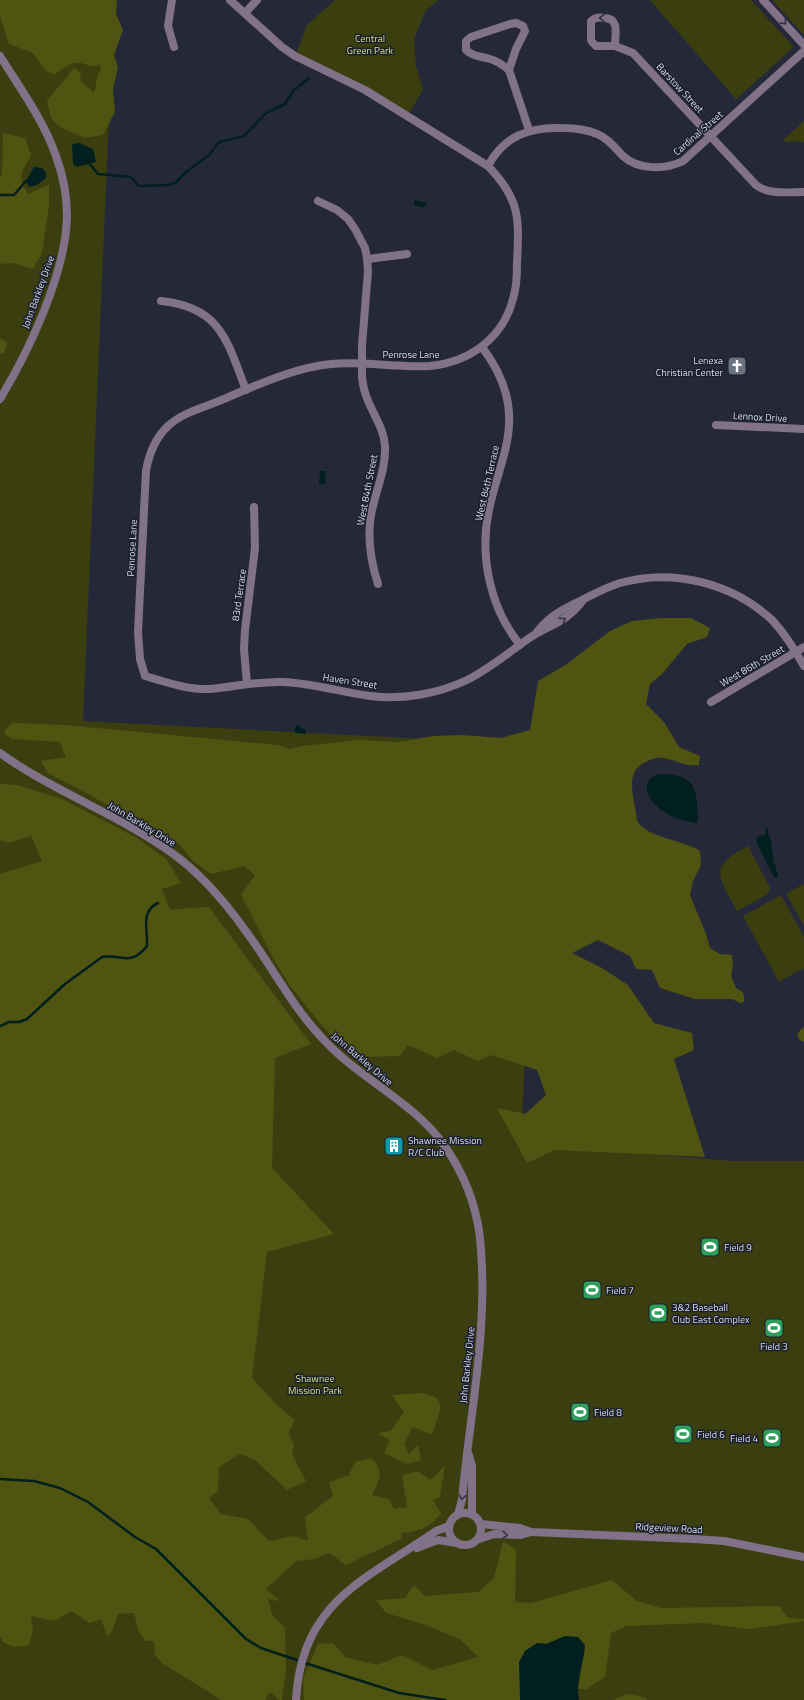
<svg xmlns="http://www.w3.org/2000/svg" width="804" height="1700" viewBox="0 0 804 1700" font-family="'Titillium Web',sans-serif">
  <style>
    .green { fill: #3b3f10 }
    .forest { fill: #4f5411 }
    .water { fill: #021f1f }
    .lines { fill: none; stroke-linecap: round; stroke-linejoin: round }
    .stream { stroke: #021f1f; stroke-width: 2.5 }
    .street { stroke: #817289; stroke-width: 8 }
    .oneway { stroke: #343446 }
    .labels { text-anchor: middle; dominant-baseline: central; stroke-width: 3; stroke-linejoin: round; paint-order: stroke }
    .park-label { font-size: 10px; fill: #d6e184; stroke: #1b1f2f }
    .street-label { font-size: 10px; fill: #dadde8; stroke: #1b1f2f }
    .poi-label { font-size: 10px; fill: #dadde8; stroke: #1b1f2f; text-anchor: start }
  </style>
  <rect width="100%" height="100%" fill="#252839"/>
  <g class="green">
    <path d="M0,0H114L83,721L539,745L521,1144L733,1161H804V1700H0Z"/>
    <path d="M335,0H439L426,10L414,39L416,66L423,90L407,116L295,56L307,25Z"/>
    <path d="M650,0H751L794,47L736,99Z"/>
    <path d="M772,0H804V35Z"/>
    <path d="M804,121V142L782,141Z"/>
    <path d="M748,846L770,888L768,894L737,911C719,877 707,867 748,846Z"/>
    <path d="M804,884V926L786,894Z"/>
    <path d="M781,895L804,937V968L779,982L743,916Z"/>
  </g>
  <g class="forest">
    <path d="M0,0H117L116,14L123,30L114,55L118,68L113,89L115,112L103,135L84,138L58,126L51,118L47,101L74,68L80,73L81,81L94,93C97,85 95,78 101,70L100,65C88,67 92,66 81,63C71,61 61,70 54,75L45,70L33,53L9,44L0,16Z"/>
    <path d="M3,133L25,138L31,155C22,172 16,177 28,194L49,185V206L42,253L33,269L12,263L0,264V177L2,175Z"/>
    <path d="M0,338L8,343L3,354L0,353Z"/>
    <path d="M661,618H691L710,628L707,637L687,644L663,673L650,684L646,704L664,722L679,747L700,756L699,765C684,767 677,760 663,758C658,757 651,759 646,762C622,771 636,803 637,821C647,838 682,839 700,851L701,865L693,881L690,895L706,934L710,948L720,954L732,955L733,966L731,976L736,988C743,991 745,994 744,1002L740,1003L732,999H695L660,988L652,970L636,969L630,956L598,940L572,953L602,968L628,985L654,1023L692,1033L694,1050L674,1059L705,1157L555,1150L527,1163L497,1108L525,1114L546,1095L537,1070L491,1055L478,1061L454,1050L437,1058L408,1045L400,1056L365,1057L335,1040L310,1011L288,983L273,958L241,895L255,875L244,866L211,874L193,861L179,844L125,814L48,773L41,761L66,757L60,742L12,739L5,734V729L13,723L65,725L278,745L290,749L302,746L358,740L399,742L433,736L462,735L501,738L530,730L538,681L567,664L610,631L632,621Z"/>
    <path d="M0,784L17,785L62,799L137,838L166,859L181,883L162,889L170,910L189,908L209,907L311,1044L275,1058L272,1168L334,1234L267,1252L252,1378L277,1405L295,1420L288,1433L294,1445L292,1454L306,1481L287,1490L255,1460L240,1454L219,1467L218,1491L209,1498L221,1514L248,1519L269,1541L294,1536L308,1541L305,1517L333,1496L329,1482L349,1475L355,1462L371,1458C385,1472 380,1478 372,1495L389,1499L394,1509L407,1507L402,1475L418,1471L430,1480L445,1466L440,1497L433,1500L441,1514C428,1528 421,1531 402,1533L401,1539L346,1565L329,1553L315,1559L296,1561L266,1589L280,1601L268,1599L272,1614L285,1628L286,1668L282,1700H279L270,1692L265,1700H220L209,1692L163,1664L155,1655L154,1641H146L139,1632L134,1613L118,1614L112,1632L107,1636L101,1619L89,1623L72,1611L54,1621L31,1616L33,1631L29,1645L15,1647L4,1643L0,1637V874L42,861L31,836L8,843L0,840Z"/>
    <path d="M804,1027V1042C794,1038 797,1032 804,1027Z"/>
    <path d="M423,1393L437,1398L441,1407L432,1435L413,1427L404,1443L409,1454L418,1445L421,1460L407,1464L384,1453L390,1440L377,1433L391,1431L404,1412L392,1395Z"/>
    <path d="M503,1541L516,1550L515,1602L531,1603L612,1580L637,1601L661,1608L779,1606L788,1618L804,1619V1621L750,1629L703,1623L626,1626L611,1633L605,1677L587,1689H578L585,1645L537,1643L520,1689V1700H304L303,1678L318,1644L333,1643L345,1657L377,1665L402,1655L432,1670L478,1657L461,1640L426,1625L386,1613L376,1600L405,1598L414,1585L425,1596L478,1592L494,1578Z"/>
    <path d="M627,1694L644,1697L647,1700H613Z"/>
  </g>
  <g class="water">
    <path d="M79,143L93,149L96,162L77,167L73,164L72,144Z"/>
    <path d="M34,167L42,168L46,172V178L37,185L29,187L26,181Z"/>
    <path d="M415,200L427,203L424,208L414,205Z"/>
    <path d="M320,471H326L325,485L319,484Z"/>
    <path d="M298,724L301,728L305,729L306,734L295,733V727Z"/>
    <path d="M659,774C683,775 696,777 697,805C697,811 699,818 697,823C685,822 671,817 661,810C648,800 638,781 659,774Z"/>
    <path d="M767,834L770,836L774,862L778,876L776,878L774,877L756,841L757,837Z"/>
    <path d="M565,1636L578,1637L585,1645C584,1663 575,1682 579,1700H520L519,1662L525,1651L537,1643L546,1644Z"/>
  </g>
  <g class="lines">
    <g class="stream">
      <path d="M90,164L98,174L131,177L139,186L167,185L175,183L185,173L209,155L219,142L244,136L266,113L285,104L294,90L309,78"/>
      <path d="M0,195H14L26,181"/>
      <path d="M767,830V834"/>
      <path d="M0,1026L9,1022H19L27,1019L65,984L102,957C123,954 130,967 147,946C148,930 140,911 158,903"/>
      <path d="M0,1479L34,1481L60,1488L88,1502L135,1537L156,1549L246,1639L261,1648L297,1660"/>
      <path d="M305,1663L399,1693L445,1700"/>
    </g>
    <g class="street">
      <path d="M172,0L168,26L174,47"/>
      <path d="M230,0L282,47L295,56L365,90L488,166C521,200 519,219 517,263C517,275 517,287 513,299C503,338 470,362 430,366C397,368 364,361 331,364C292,368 255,386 219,401C202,408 182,413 168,426C155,438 149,454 146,471L138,632L140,659L145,676C166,682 188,690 210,689C234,687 258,681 283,682C312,683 340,692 370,696C402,700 438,694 467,680C489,669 508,653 528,639C549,624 566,624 584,599"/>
      <path d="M763,0L804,45"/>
      <path d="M245,13L257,0"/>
      <path d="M516,23L523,26L525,31L516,49L509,70C503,65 497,61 490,59C481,56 473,57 466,50V41L471,37L510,24Z"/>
      <path d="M615,46C615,34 620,18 604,18C600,17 597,17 594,19L591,21V40L593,43L596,46H615L633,53L756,185C768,195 789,192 804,192"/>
      <path d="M0,56C20,88 44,121 56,156C63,175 67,196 67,216C66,273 29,351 0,399"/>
      <path d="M509,70L529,130"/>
      <path d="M488,166C504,136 529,127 561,128C574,128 586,129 597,134C608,138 615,148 623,156C638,170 665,170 683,161L804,51"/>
      <path d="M318,201L337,210L348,219L355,229L365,248L367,258L368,271L362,345V377C363,386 365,395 369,403C375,417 384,430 385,446C386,467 378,485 373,506C366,532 370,559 378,584"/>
      <path d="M368,259L407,254"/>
      <path d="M161,301C221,307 227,341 246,390"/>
      <path d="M482,347C497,367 508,389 509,414C511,447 495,478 489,510C479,556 490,608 520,645"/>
      <path d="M716,425L804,429"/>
      <path d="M537,632C550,615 565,608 584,599C596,593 607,587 620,583C673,568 733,583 773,621C785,634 795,650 804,666"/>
      <path d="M247,684L244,649L245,630L255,548L254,507"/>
      <path d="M711,702L804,647"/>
      <path d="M0,753C54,792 118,814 172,853C200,873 225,902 245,930C272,966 292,1007 324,1040C358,1077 412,1102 441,1141C458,1164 471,1191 477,1220C481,1236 481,1252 482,1268C485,1346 469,1422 462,1500L458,1514"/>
      <path d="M469,1455L472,1466V1513"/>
      <circle cx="465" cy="1529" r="16"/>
      <path d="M481,1524L520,1528L531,1532L694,1539L724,1541L804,1557"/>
      <path d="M479,1539L494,1534L521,1535L531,1532"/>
      <path d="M417,1548L438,1540L457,1543"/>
      <path d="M296,1700C301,1602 365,1580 436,1531L449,1526"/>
    </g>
  </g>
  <defs><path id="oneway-chevron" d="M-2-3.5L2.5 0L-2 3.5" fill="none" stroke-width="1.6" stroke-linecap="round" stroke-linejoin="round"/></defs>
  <g class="oneway">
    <use href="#oneway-chevron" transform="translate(602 18) rotate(180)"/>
    <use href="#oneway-chevron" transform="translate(784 22) rotate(48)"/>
    <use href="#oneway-chevron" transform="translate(563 620) rotate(-37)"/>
    <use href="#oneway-chevron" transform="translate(462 1497) rotate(99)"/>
    <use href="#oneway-chevron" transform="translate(505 1535) rotate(2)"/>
  </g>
  <defs>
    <g id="church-square" transform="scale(1)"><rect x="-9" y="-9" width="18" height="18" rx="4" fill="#6b7280" stroke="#1b1f2f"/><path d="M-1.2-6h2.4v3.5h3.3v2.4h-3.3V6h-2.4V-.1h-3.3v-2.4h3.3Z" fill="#fff"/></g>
    <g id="building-square" transform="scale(1)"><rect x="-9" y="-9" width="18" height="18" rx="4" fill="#0f9aa8" stroke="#1b1f2f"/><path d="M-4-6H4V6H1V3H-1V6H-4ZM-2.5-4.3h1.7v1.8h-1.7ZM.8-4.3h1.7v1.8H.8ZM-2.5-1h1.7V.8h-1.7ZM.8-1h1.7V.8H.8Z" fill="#fff"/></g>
    <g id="stadium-square" transform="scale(1)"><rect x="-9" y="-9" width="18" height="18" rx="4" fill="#2e9e5b" stroke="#1b1f2f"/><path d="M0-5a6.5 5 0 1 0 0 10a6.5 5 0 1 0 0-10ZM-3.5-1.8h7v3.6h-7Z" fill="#fff"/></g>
  </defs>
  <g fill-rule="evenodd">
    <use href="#church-square" x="737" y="366"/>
    <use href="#building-square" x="394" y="1146"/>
    <use href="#stadium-square" x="710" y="1247"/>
    <use href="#stadium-square" x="592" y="1290"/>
    <use href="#stadium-square" x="658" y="1313"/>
    <use href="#stadium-square" x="774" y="1328"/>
    <use href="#stadium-square" x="580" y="1412"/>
    <use href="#stadium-square" x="683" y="1434"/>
    <use href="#stadium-square" x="772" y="1438"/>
  </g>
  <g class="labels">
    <g class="park-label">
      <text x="370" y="38">Central<tspan x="370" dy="12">Green Park</tspan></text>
      <text x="315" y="1378">Shawnee<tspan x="315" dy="12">Mission Park</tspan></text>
    </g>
    <g class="street-label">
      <text transform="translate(680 88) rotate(47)">Barstow Street</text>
      <text transform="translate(698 133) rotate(-41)">Cardinal Street</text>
      <text transform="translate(38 292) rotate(-70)">John Barkley Drive</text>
      <text x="411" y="354">Penrose Lane</text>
      <text transform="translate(760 417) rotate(3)">Lennox Drive</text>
      <text transform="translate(487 483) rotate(-77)">West 84th Terrace</text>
      <text transform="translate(367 490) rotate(-79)">West 84th Street</text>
      <text transform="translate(132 548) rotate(-87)">Penrose Lane</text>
      <text transform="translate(239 595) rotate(-82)">83rd Terrace</text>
      <text transform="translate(752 666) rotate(-30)">West 86th Street</text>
      <text transform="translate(350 681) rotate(9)">Haven Street</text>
      <text transform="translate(142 824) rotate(31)">John Barkley Drive</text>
      <text transform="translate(362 1059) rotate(40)">John Barkley Drive</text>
      <text transform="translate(467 1365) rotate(-84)">John Barkley Drive</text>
      <text transform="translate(669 1528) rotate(3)">Ridgeview Road</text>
    </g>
    <g class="poi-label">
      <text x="723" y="360" text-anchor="end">Lenexa<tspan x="723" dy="12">Christian Center</tspan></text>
      <text x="408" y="1140">Shawnee Mission<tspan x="408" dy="12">R/C Club</tspan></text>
      <text x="724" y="1247">Field 9</text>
      <text x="606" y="1290">Field 7</text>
      <text x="672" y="1307">3&amp;2 Baseball<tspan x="672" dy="12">Club East Complex</tspan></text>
      <text x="774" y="1346" text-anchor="middle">Field 3</text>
      <text x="594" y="1412">Field 8</text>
      <text x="697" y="1434">Field 6</text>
      <text x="758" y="1438" text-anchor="end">Field 4</text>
    </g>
  </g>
</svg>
